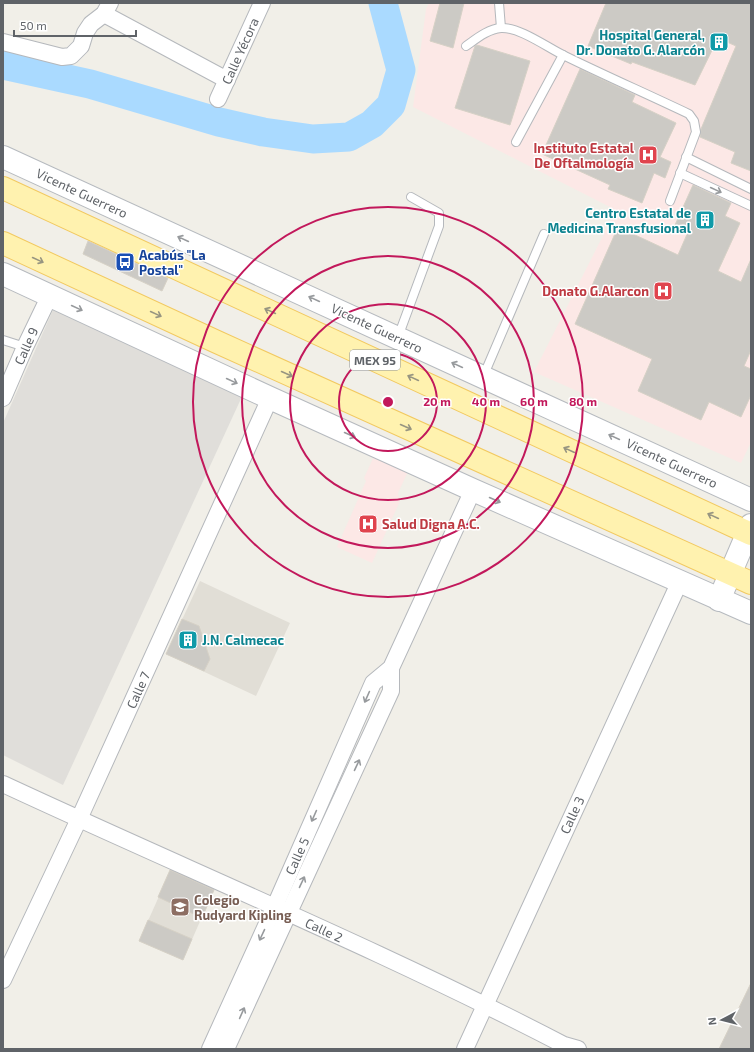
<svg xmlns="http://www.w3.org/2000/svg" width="754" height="1052" viewBox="0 0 754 1052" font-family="'Exo 2',sans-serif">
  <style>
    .industrial { fill: #e0deda }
    .education { fill: #e1ded6 }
    .medical { fill: #fce8e6 }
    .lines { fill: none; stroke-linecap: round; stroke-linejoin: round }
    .river { stroke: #aadaff; stroke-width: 29 }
    .building { fill: #cccac5; stroke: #d6d1c6 }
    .lane-casing { stroke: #b5b8bc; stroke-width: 10 }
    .street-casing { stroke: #b5b8bc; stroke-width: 18 }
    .secondary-casing { stroke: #b6babf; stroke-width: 24 }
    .primary-casing { stroke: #f2c960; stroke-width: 24 }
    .lane { stroke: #fff; stroke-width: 8 }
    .street { stroke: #fff; stroke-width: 16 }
    .secondary { stroke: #fff; stroke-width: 22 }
    .primary { stroke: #fff2af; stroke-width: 22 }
    .oneway { stroke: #979a9d }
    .oneway2 { stroke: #979581 }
    .ring { fill: none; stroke: #c2185b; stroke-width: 2 }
    .labels { text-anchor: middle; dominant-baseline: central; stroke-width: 3; stroke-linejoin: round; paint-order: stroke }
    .shield { fill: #fff; stroke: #8f9295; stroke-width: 1 }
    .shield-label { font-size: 12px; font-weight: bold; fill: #5f6368 }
    .culture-label { font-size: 13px; font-weight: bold; fill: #0d838f; stroke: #fff; text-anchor: end }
    .street-label { font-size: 13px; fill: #5f6368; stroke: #fff }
    .health-label { font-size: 13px; font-weight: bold; fill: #be3a42; stroke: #fff; text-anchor: end }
    .transit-label { font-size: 13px; font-weight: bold; fill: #164399; stroke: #fff; text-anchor: start }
    .education-label { font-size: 13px; font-weight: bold; fill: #785e54; stroke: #fff; text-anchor: start }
    .centre { fill: #c2185b; stroke: #fff; stroke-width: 2 }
    .ring-label { font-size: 12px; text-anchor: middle; font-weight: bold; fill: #c2185b; stroke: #fff; stroke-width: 3; stroke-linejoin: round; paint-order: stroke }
  </style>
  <rect width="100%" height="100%" fill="#f1efe8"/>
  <path class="industrial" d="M57,301L245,390L63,785L3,755V423Z"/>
  <g class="education">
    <path d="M200,581L290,623L256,696L166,654Z"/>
    <path d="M173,865L216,885L183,960L139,941Z"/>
  </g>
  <g class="medical">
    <path d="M429,3H751V442L741,463L534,372L616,210L413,107L426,9Z"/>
    <path d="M376,452L410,467L398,493L400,501L372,563L337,547L366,481L364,478Z"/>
  </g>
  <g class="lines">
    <path class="river" d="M3,65L90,84L219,122L263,132L313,139L349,137L372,124L391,105L401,70L383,3"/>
  </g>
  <g class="building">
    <path d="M440,3H464L453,48L430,41Z"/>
    <path d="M606,3H751V171L731,163L735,152L700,137L701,129L736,46L718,38L695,85L632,62L631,64L588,46Z"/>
    <path d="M477,45L530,61L510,125L455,108L475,46Z"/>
    <path d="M580,69L635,95L632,102L676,123L660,157L671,162L665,178L654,173L642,203L608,189L610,185L542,154Z"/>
    <path d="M693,185L731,203L725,216L740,223L718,271L741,282L751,259V350L744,366L751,369V395L741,417L709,402L701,420L638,391L652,359L575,324L618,227L678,255L688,232L675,225Z"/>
    <path d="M88,241L168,278L162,291L83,254Z"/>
    <path d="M182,619L199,626L210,659L204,671L166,654Z"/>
    <path d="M170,870L214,890L202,918L158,897Z"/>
    <path d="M148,920L192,939L183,960L139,941Z"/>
    <path d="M751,983V1049H719Z"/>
  </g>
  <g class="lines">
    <g class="lane-casing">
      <g id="lane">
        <path d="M499,3L501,28"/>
        <path d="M466,46C476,39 488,29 501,28C520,27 548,48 565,56C606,76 647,94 689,114L694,121L696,132L670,201"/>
        <path d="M516,142L563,55"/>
        <path d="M686,157L751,189"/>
        <path d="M680,173L751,206"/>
        <path d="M398,337L439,226V213L411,197"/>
        <path d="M3,340L25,347"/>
        <path d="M483,377L544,234"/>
      </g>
    </g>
    <g class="street-casing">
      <g id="street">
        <path d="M104,14L227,80"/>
        <path d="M3,42L62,57L71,56L81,46L85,33L91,24L104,14L110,3"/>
        <path d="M218,99L262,3"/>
        <path d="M3,398L25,347L50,295"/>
        <path d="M3,784C190,871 381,950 564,1045L578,1049"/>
        <path d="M3,980L79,819L270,398"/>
        <path d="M210,1049L275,906L373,683L391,668L473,490"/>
        <path d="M226,1049L391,691V668"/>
        <path d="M465,1049L680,581"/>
      </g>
    </g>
    <g class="secondary-casing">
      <g id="secondary">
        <path d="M3,157L751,500"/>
        <path d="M3,274L270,398L473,490L751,613"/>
        <path d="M719,600L751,525"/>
      </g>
    </g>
    <g class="primary-casing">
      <g id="primary">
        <path d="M3,188L751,534"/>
        <path d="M3,243L217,342L751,583"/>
      </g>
    </g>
    <use href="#lane" class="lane"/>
    <use href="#street" class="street"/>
    <use href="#secondary" class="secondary"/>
    <use href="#primary" class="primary"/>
  </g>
  <defs><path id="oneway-shaft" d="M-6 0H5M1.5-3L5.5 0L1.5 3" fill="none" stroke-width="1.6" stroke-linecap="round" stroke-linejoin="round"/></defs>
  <g class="oneway">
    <use href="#oneway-shaft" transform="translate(716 190) rotate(25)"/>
    <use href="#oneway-shaft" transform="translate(183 239) rotate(-155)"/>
    <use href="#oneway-shaft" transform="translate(314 299) rotate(-155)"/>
    <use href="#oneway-shaft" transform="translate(77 308) rotate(25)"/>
    <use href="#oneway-shaft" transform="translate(457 365) rotate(-155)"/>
    <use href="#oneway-shaft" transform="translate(232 381) rotate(25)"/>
    <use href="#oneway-shaft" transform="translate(350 435) rotate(24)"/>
    <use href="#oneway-shaft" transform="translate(614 437) rotate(-155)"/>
    <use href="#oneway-shaft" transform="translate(495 500) rotate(24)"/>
    <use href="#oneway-shaft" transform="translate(367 697) rotate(114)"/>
    <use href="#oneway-shaft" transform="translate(357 765) rotate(-65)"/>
    <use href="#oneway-shaft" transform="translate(314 816) rotate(114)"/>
    <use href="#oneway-shaft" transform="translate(302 882) rotate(-65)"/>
    <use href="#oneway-shaft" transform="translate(262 935) rotate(115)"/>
    <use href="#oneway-shaft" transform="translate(242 1013) rotate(-66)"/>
  </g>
  <g class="oneway2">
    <use href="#oneway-shaft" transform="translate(38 260) rotate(25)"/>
    <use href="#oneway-shaft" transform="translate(270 311) rotate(-155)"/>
    <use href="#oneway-shaft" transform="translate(156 314) rotate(25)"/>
    <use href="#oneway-shaft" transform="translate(287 374) rotate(24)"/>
    <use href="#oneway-shaft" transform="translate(413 378) rotate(-155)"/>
    <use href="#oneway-shaft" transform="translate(406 427) rotate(24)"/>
    <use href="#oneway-shaft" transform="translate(569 450) rotate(-155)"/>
    <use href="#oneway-shaft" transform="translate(713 516) rotate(-155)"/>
  </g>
  <g class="ring">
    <circle cx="388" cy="402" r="49"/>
    <circle cx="388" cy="402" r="98"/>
    <circle cx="388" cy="402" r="146"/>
    <circle cx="388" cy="402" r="195"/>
  </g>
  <defs>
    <g id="building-square" transform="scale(1)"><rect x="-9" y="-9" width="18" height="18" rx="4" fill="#0f9aa8" stroke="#fff"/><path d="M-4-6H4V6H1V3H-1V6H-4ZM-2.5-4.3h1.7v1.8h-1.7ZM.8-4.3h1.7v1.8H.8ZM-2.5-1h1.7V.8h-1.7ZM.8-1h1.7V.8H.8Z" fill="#fff"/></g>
    <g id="hospital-square" transform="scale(1)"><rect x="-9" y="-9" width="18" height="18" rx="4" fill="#e0444e" stroke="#fff"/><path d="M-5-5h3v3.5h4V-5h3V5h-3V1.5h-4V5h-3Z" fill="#fff"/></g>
    <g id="bus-square" transform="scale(1)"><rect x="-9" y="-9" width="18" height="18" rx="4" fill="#1a4fb4" stroke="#fff"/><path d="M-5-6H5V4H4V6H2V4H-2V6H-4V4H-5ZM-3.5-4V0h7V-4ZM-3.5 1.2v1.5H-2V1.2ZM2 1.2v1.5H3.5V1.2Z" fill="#fff"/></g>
    <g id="school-square" transform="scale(1)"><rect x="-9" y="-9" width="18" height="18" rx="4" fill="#8d6e63" stroke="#fff"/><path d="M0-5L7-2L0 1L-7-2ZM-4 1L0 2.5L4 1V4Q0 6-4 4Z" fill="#fff"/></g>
  </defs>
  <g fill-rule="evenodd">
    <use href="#building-square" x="719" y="42"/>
    <use href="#hospital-square" x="648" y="155"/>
    <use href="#building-square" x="705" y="220"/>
    <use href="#bus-square" x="125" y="262"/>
    <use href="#hospital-square" x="663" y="291"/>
    <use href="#hospital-square" x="368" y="524"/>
    <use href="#building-square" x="188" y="640"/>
    <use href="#school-square" x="180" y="907"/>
  </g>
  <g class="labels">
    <rect class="shield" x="350" y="350" width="50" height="20" rx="3"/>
    <g class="shield-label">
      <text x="375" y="360">MEX 95</text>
    </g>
    <g class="culture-label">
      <text x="705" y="35">Hospital General,<tspan x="705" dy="15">Dr. Donato G. Alarcón</tspan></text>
      <text x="691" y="213">Centro Estatal de<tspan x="691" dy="15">Medicina Transfusional</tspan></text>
      <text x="202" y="640" text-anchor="start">J.N. Calmecac</text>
    </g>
    <g class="street-label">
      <text transform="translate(240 51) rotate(-66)">Calle Yécora</text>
      <text transform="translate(82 193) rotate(25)">Vicente Guerrero</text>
      <text transform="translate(377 328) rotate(25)">Vicente Guerrero</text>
      <text transform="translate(26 346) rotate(-66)">Calle 9</text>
      <text transform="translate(672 463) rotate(25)">Vicente Guerrero</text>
      <text transform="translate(138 690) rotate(-66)">Calle 7</text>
      <text transform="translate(572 815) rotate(-65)">Calle 3</text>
      <text transform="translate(297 856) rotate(-66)">Calle 5</text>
      <text transform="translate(324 930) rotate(25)">Calle 2</text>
    </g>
    <g class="health-label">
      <text x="634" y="148">Instituto Estatal<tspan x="634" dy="15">De Oftalmología</tspan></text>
      <text x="649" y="291">Donato G.Alarcon</text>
      <text x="382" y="524" text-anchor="start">Salud Digna A.C.</text>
    </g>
    <g class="transit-label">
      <text x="139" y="255">Acabús "La<tspan x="139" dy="15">Postal"</tspan></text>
    </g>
    <g class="education-label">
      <text x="194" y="900">Colegio<tspan x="194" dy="15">Rudyard Kipling</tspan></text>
    </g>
  </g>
  <circle cx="388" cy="402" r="6" class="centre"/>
  <g class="ring-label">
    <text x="437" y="406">20 m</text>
    <text x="486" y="406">40 m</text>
    <text x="534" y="406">60 m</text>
    <text x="583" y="406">80 m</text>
  </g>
  <rect width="754" height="1052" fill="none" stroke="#5f6368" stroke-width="8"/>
  <g transform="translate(722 1020) rotate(263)" stroke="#ffffff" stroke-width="3" paint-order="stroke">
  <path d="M0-3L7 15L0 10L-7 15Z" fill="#5f6368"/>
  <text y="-6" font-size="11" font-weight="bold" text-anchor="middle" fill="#5f6368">N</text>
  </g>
  <path d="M14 30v6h122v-6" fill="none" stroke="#5f6368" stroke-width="2"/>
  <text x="20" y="30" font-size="12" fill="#5f6368" stroke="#ffffff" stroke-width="3" paint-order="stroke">50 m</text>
</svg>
